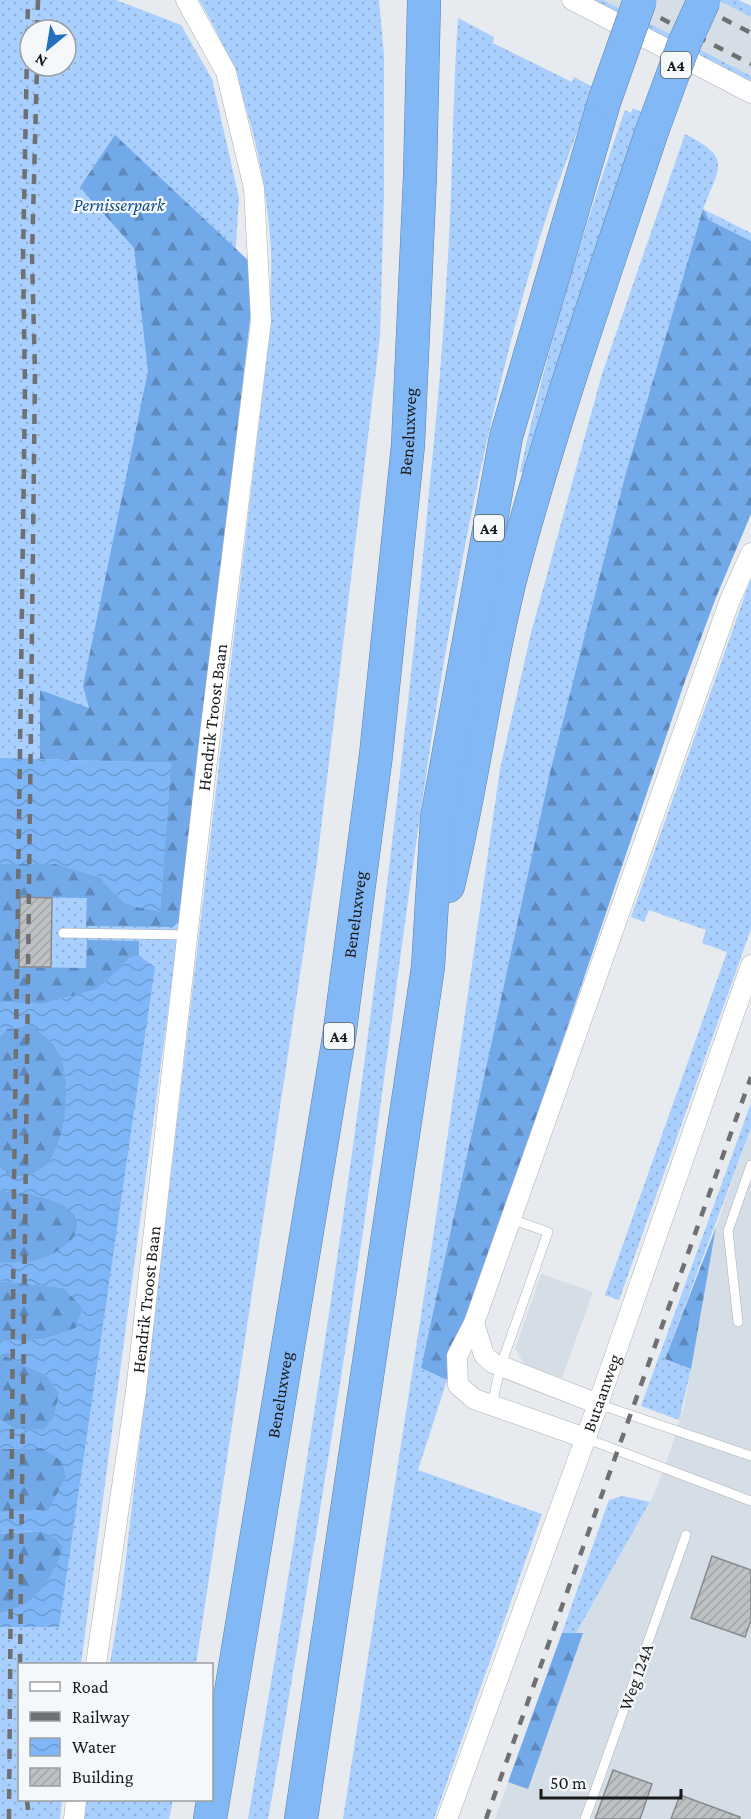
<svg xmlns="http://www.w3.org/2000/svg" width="751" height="1819" viewBox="0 0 751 1819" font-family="'Crimson Pro',serif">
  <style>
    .built { fill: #d5dde7 }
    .grass { fill: url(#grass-dots); fill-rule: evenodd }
    .forest { fill: url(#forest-firs) }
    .water { fill: url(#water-waves) }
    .building { fill: url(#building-hatch); stroke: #878a8e; stroke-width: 1.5 }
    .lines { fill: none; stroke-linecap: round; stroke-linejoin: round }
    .service-casing { stroke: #adb0b4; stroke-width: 10 }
    .minor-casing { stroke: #adb0b4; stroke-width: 21 }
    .motorway-casing { stroke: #5d81a9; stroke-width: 34 }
    .service { stroke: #fff; stroke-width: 9 }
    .minor { stroke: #fff; stroke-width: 20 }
    .motorway { stroke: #82b8f6; stroke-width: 33 }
    .rail { stroke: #6e7072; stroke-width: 4.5; stroke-dasharray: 10 10; stroke-linecap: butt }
    .motorway-bridge-casing { stroke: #5d81a9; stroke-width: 34; stroke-linecap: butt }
    .motorway-bridge { stroke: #82b8f6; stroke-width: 33 }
    .labels { text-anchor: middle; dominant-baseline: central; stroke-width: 4.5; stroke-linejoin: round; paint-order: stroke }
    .shield { fill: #f4f8fb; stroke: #5b5d5e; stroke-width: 1.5 }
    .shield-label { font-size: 16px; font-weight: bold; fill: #191a1b }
    .park-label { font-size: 18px; font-style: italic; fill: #134b85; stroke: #f4f8fb }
    .street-label { font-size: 18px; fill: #191a1b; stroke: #f4f8fb }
  </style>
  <defs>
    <pattern id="grass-dots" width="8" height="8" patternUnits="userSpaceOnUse" patternTransform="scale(1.5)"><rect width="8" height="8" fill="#a8cffd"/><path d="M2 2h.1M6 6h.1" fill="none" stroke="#90b1d8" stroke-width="1.8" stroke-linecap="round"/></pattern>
    <pattern id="forest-firs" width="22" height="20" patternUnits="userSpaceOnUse" patternTransform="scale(1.5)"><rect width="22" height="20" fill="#72a9e9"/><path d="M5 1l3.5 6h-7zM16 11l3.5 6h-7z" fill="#5d89bc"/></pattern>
    <pattern id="water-waves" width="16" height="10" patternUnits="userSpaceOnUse" patternTransform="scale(1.5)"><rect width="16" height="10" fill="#7fb6f7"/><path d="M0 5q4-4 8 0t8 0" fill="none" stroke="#6d9cd3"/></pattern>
    <pattern id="building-hatch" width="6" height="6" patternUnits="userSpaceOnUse" patternTransform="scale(1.5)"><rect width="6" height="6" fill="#bdc1c4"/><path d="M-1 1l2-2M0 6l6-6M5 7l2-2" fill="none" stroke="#a2a5a8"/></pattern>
  </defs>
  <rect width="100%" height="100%" fill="#e7eaee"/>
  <g class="built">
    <path d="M596,0H729L751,11V80Z"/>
    <path d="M751,1128V1819H495L562,1633H576L649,1505L665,1467L684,1407L716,1227Z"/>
    <path d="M541,1274L593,1292L562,1378L525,1365L515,1349Z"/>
  </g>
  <g class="grass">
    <path d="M0,0H116L181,25L212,79L239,198L202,756L81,1664H20V1800H62L60,1819H0ZM30,30H66V66H30Z"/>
    <path d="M199,0H379L384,56V196L380,336L317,862L196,1664H110L122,1591L269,338C269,309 272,279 271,251C266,166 243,72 199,0Z"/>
    <path d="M587,0H603L751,76V84Z"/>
    <path d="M718,0H739L751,6V17Z"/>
    <path d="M458,18L494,37L493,43L572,82L574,77L591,86L589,91L592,93C572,146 551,199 535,254C449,547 415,852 374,1154C346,1357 312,1560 278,1763L268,1819H248C324,1375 389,931 430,482C437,413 443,343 447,273C453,188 452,103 458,18Z"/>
    <path d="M633,108L643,113L526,473L520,472C547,348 583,229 625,110L631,113Z"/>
    <path d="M685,134C732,158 720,165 703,209L751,233V241L709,220L703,210L625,476L550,772L421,1368L447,1380L418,1470L542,1514L434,1819H343L433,1238L500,769L531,633L602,374Z"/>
    <path d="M751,578V929L619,1300L605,1295L727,952L702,943L706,930L649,910L644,922L631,917Z"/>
    <path d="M751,1103V1128L665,1359L691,1369L679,1420L641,1406Z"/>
    <path d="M623,1496L650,1502L576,1633H562L609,1500Z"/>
    <path d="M87,1800H173L169,1819H84Z"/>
  </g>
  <g class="forest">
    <path d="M115,135L251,263V311L181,920L173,927L86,926L87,898L20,897L19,967L86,968L87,940L139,941V956L131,957L98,989L43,1004L0,1002V864H56L99,877L127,905L160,911L171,763L40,759V690L89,708L83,686L148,371L134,248L80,187Z"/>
    <path d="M703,209L709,220L751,241V514L715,600L685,681L447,1380L421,1368L550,772L625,476Z"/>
    <path d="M31,1025C42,1033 53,1042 60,1055C74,1085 67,1172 25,1176C15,1177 8,1175 0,1168V1036L7,1029Z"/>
    <path d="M0,1191C22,1192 92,1200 75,1235C70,1244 52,1256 42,1259C30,1264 13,1262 0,1263Z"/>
    <path d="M716,1227L691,1369L665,1359Z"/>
    <path d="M0,1281L64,1288L83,1308L76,1328L45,1339L0,1341Z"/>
    <path d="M6,1356L47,1376L59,1393L54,1418L44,1430L15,1429L0,1420V1357Z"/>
    <path d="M42,1448L63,1461L66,1477L49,1510L0,1512V1449Z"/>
    <path d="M44,1531L57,1538L64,1547C52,1579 37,1607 0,1613V1534Z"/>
    <path d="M562,1633H583L528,1789L508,1782Z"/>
  </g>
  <g class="water">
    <path d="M0,758L171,763L160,912L127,905L99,877L56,864H0Z"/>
    <path d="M139,956L155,967L59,1627H0V1613C36,1607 52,1579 63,1547C48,1525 24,1532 0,1534V1512L49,1510L66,1477L62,1461L42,1448L0,1449V1420L15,1429L44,1430L54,1418L59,1393L47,1376L6,1356L0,1357V1341L45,1339L76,1328L83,1308L64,1288L0,1281V1263C13,1262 30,1264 42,1259C52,1256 70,1244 75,1235C92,1200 22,1192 0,1191V1168C8,1175 15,1177 25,1176C67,1172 74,1085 60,1055C53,1042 42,1033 31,1025L7,1029L0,1036V1002L43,1004L98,989L131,957Z"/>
  </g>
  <g class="building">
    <path d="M20,897L52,898L51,967H19Z"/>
    <path d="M712,1556L751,1570V1620L745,1637L691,1618Z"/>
    <path d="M613,1770L652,1784L640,1819H595Z"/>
    <path d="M680,1795L740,1817V1819H671Z"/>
  </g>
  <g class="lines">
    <g class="service-casing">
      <g id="service">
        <path d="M63,933L188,935"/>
        <path d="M738,1322L728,1231L751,1165"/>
        <path d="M598,1404L751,1456"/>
        <path d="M492,1405L500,1368L548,1232L511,1219"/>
        <path d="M585,1438L751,1501"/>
        <path d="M585,1819L686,1535"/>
      </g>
    </g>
    <g class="minor-casing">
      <g id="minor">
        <path d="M572,0L751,93"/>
        <path d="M474,1323L484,1355L493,1363L598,1404"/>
        <path d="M585,1438L474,1399L458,1385L457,1356L474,1323L730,600L751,553"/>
        <path id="s1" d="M96,1664L136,1391L210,734L261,321L254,188L226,72L186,0"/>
        <path d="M74,1819L76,1800"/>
        <path id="s2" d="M447,1819L598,1404L751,965"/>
      </g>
    </g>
    <g class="motorway-casing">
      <g id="motorway">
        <path d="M448,886C473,783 485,678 511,576C551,425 603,278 652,131"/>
        <path id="s3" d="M210,1819L339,1037L376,755L408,445L420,176L424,0"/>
        <path d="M301,1819L428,967L437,818L506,437L605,99"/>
      </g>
    </g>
    <use href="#service" class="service"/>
    <use href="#minor" class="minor"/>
    <use href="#motorway" class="motorway"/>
    <g class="rail">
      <path d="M625,0L751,64"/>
      <path d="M687,0L751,33"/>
      <path d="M37,30L38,0"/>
      <path d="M20,1664L35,373L32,256L37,66"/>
      <path d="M27,1800L29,1819"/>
      <path d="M9,1819L14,1185L25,388L23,258L28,0"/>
      <path d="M486,1819L751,1077"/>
    </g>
    <g class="motorway-bridge-casing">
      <g id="motorway-bridge">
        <path d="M605,99L640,0"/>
        <path d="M652,131L684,44L704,0"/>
      </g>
    </g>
    <use href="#motorway-bridge" class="motorway-bridge"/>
  </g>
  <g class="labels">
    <g class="shield">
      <rect x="661" y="52" width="30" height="26" rx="4.5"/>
      <rect x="474" y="515" width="30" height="26" rx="4.5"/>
      <rect x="324" y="1023" width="30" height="26" rx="4.5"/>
    </g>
    <g class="shield-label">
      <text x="676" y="65">A4</text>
      <text x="489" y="528">A4</text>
      <text x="339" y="1036">A4</text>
    </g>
    <g class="park-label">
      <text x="119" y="205">Pernisserpark</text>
    </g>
    <g class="street-label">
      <text stroke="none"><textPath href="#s3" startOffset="1402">Beneluxweg</textPath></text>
      <text stroke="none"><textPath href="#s1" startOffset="954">Hendrik Troost Baan</textPath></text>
      <text stroke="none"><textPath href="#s3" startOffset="916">Beneluxweg</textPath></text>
      <text stroke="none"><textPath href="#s1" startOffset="368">Hendrik Troost Baan</textPath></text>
      <text stroke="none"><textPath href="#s2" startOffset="453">Butaanweg</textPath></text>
      <text stroke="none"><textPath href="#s3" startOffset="430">Beneluxweg</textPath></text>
      <text transform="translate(636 1677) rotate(-70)">Weg 124A</text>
    </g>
  </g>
  <rect x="18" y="1663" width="195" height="138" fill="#f4f8fb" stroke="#9c9fa1" stroke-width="1.5"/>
  <rect x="30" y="1682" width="30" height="9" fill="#ffffff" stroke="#9c9fa1" stroke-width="1.5"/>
  <text x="72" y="1693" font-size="18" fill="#191a1b">Road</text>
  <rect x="30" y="1712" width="30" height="9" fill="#6e7072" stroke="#9c9fa1" stroke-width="1.5"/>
  <text x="72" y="1723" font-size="18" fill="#191a1b">Railway</text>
  <rect x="30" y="1738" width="30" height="18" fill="url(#water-waves)" stroke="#9c9fa1" stroke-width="1.5"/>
  <text x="72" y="1753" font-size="18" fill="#191a1b">Water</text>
  <rect x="30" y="1768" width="30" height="18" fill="url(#building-hatch)" stroke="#9c9fa1" stroke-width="1.5"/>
  <text x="72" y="1783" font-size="18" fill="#191a1b">Building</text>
  <g transform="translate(48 48) rotate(210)"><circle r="28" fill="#f4f8fb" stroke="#9c9fa1" stroke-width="1.5"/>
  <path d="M0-4.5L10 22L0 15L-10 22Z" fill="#2370bf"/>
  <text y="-9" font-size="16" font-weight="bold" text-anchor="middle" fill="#191a1b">N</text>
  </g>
  <path d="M541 1789v9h140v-9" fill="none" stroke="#191a1b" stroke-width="3"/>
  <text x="550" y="1789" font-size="18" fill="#191a1b" stroke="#f4f8fb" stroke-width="4.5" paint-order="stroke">50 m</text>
</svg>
